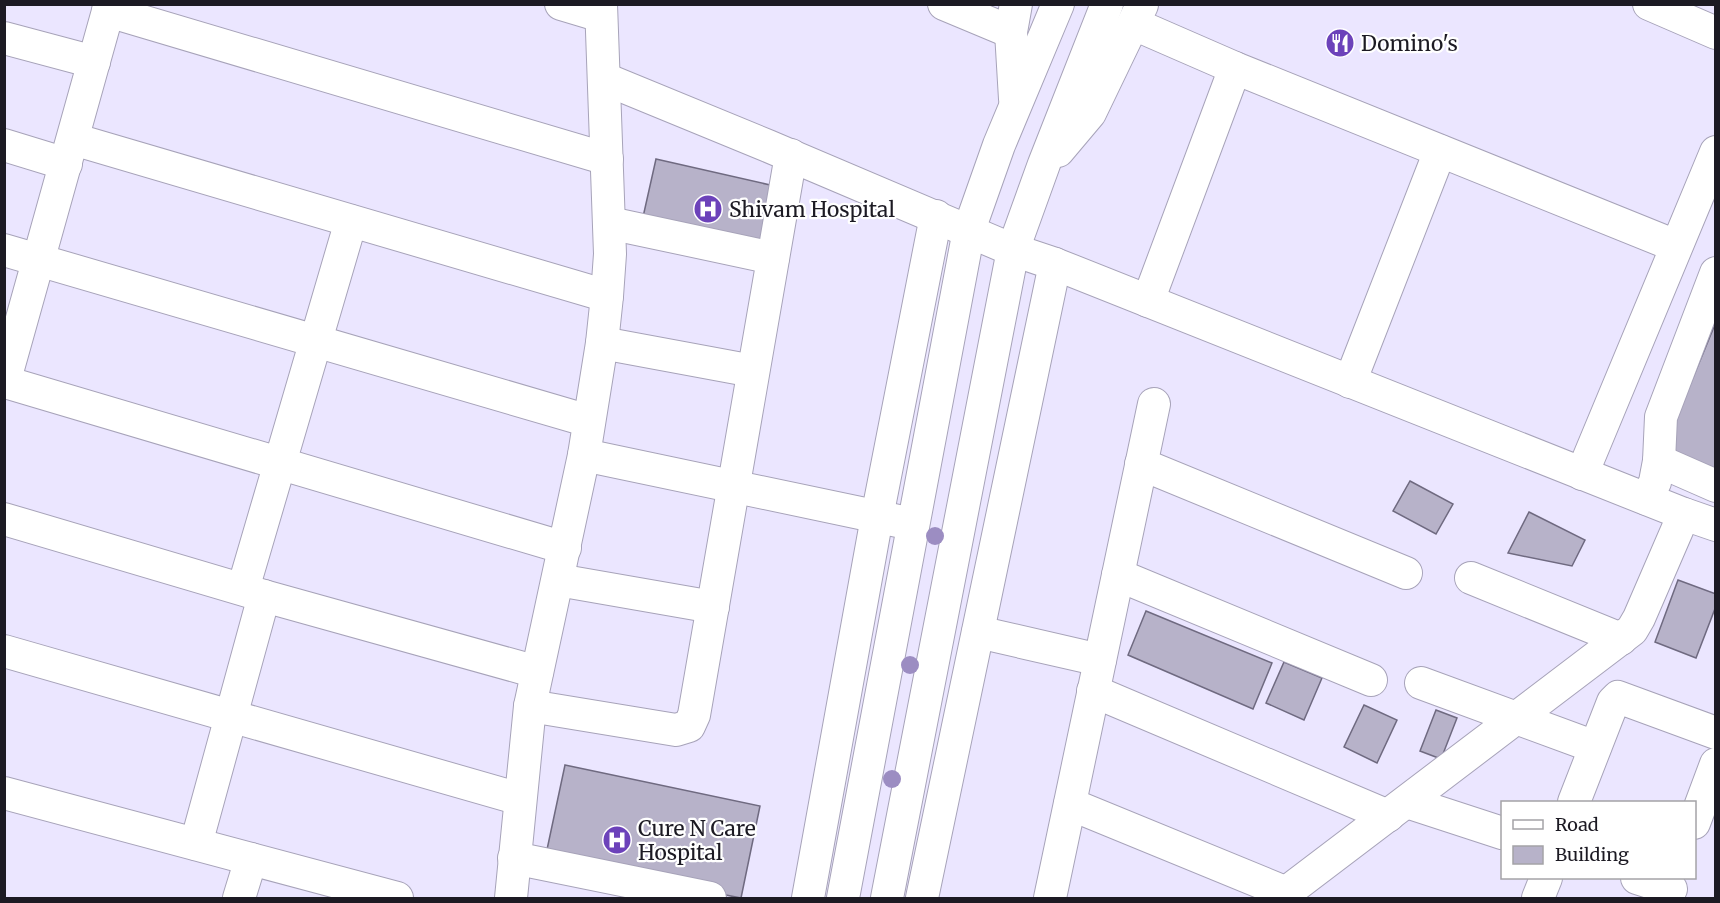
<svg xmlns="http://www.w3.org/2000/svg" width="1720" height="903" viewBox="0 0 1720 903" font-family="Merriweather,serif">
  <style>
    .building { fill: #b7b2c9; stroke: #6f6a80; stroke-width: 1.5 }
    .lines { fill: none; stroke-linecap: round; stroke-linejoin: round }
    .minor-casing { stroke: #a7a3b9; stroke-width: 34 }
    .minor { stroke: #fff; stroke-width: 32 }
    .tree { fill: #9c8dc2 }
    .labels { text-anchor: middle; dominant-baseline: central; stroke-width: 4.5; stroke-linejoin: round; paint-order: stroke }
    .poi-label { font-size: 21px; fill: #1c1a23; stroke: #fff; text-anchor: start }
  </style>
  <rect width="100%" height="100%" fill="#ebe6ff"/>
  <g class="building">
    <path d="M656,159L779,187L766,245L643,217Z"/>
    <path d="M1716,322V472L1663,450Z"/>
    <path d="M1410,481L1453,504L1436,534L1393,511Z"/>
    <path d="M1529,512L1585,540L1572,566L1508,553Z"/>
    <path d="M1678,580L1716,594V606L1696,658L1655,642Z"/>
    <path d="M1146,611L1272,663L1253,709L1128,655Z"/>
    <path d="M1284,662L1322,678L1304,720L1266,703Z"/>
    <path d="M1364,705L1397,720L1377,763L1344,747Z"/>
    <path d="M1436,710L1457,718L1441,759L1420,751Z"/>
    <path d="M565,765L760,806L741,898L545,859Z"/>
  </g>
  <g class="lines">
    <g class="minor-casing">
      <g id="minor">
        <path d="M561,4L601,16"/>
        <path d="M944,4L1011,32"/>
        <path d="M1649,4L1716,33"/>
        <path d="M108,11L607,159"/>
        <path d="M1134,24L1235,68L1676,246"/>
        <path d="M4,38L94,62"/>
        <path d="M605,79L768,146L1013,250L1055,264L1684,514L1716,525"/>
        <path d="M1015,99L1011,32L1016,4"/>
        <path d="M73,139L607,296"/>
        <path d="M4,145L66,164"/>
        <path d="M1058,151L1090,113L1142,5"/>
        <path d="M609,223L773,258"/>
        <path d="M4,250L589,421"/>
        <path d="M1148,301L1235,68"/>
        <path d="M602,343L753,371"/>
        <path d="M5,382L565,548"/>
        <path d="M1350,382L1440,151"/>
        <path d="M4,383L110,4"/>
        <path d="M584,455L898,521"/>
        <path d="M1659,461L1716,486"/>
        <path d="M1141,464L1406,573"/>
        <path d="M1582,474L1716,152"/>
        <path d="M1647,499L1655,482L1659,461L1661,417L1716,273"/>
        <path d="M4,519L264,596L537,672"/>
        <path d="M1118,575L1371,680"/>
        <path d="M1471,578L1621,639"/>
        <path d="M558,580L713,607"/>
        <path d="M243,589L351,221"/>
        <path d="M978,632L1100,660"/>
        <path d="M4,651L520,799"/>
        <path d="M1421,683L1595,747"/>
        <path d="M1093,691L1388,816"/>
        <path d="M530,706L676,730L689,726L694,715L791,155"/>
        <path d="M4,793L397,898"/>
        <path d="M1407,802L1502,833"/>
        <path d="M1574,802L1613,702L1618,697L1716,733"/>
        <path d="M1070,804L1287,893"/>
        <path d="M1694,823L1716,764"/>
        <path d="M196,844L264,596"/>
        <path d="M514,858L710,898"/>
        <path d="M1637,878L1671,889"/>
        <path d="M239,898L251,859"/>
        <path d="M511,898L530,706L584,455L602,343L607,296L610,254L601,4"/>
        <path d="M808,898L877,517L936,216"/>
        <path d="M843,898L969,230L999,145L1058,4"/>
        <path d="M887,898L1013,250L1044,164L1107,4"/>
        <path d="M922,898L1055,264"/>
        <path d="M1050,898L1154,404"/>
        <path d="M1279,898L1632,630L1639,618L1684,514"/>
        <path d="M1538,898L1546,878"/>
      </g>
    </g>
    <use href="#minor" class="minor"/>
  </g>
  <g class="tree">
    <circle cx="935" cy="536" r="9"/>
    <circle cx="910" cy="665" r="9"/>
    <circle cx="892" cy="779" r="9"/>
  </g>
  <defs>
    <g id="restaurant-disc" transform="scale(1.5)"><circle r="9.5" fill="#6c42ba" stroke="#fff"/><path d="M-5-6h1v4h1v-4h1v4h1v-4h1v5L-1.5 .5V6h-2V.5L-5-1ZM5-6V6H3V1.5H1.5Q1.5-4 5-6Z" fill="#fff"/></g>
    <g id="hospital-disc" transform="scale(1.5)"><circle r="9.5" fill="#6c42ba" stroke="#fff"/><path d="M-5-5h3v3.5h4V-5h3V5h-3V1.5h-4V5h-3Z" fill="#fff"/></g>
  </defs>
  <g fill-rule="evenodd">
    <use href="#restaurant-disc" x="1340" y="43"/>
    <use href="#hospital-disc" x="708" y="209"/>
    <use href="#hospital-disc" x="617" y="840"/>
  </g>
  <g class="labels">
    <g class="poi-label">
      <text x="1361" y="43">Domino's</text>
      <text x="729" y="209">Shivam Hospital</text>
      <text x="638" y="828">Cure N Care<tspan x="638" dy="24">Hospital</tspan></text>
    </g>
  </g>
  <rect width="1720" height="903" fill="none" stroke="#1c1a23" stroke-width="12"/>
  <rect x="1501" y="801" width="195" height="78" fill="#ffffff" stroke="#a4a3a7" stroke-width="1.5"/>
  <rect x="1513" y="820" width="30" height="9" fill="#ffffff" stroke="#a4a3a7" stroke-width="1.5"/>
  <text x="1555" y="831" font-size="18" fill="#1c1a23">Road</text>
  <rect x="1513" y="846" width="30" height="18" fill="#b7b2c9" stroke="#a4a3a7" stroke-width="1.5"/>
  <text x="1555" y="861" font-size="18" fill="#1c1a23">Building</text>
</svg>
